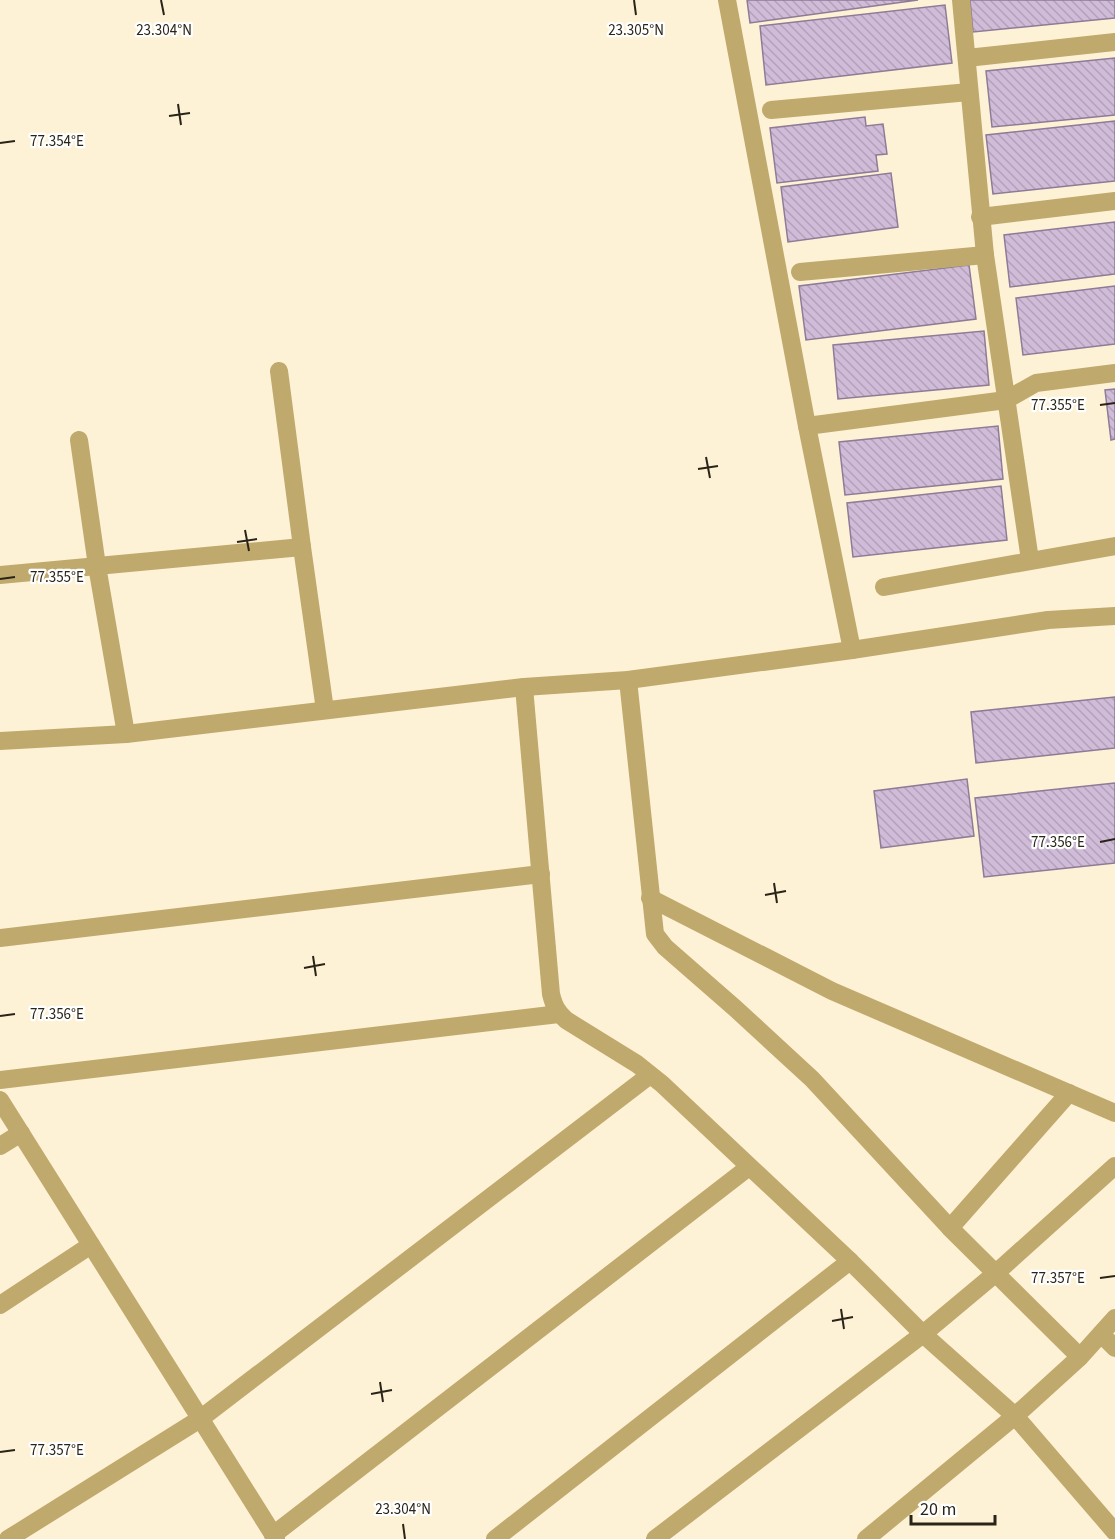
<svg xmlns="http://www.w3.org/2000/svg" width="1115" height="1539" viewBox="0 0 1115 1539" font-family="'Source Sans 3',sans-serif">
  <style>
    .building { fill: url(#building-back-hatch); stroke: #8e7b96; stroke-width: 1.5 }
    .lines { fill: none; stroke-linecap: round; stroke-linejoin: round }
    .minor { stroke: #c0a96c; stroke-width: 18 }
    .ticks { fill: none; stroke: #292417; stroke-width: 2 }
    .ticks-label { font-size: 15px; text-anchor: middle; fill: #292417; stroke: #fff; stroke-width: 4.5; stroke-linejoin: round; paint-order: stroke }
  </style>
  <defs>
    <pattern id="building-back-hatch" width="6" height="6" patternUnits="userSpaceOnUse" patternTransform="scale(1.5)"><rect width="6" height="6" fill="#d0bbd9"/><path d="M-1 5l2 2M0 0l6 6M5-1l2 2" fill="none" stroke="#b3a1ba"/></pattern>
  </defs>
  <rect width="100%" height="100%" fill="#fdf2d6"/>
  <g class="building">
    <path d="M747,0H918L750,23Z"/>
    <path d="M970,0H1115V18L973,32Z"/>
    <path d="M945,5L952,63L766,85L760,26Z"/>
    <path d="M1115,58V115L992,127L986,71Z"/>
    <path d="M865,117L866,126L883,124L887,154L876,155L878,171L777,183L770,128Z"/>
    <path d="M1115,121V181L993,194L986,135Z"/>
    <path d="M891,173L898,227L788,242L781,187Z"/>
    <path d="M1115,222V274L1010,287L1004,235Z"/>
    <path d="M969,265L976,319L806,340L799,286Z"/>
    <path d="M1115,286V344L1023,355L1016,298Z"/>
    <path d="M984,331L989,385L838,399L833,345Z"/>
    <path d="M1115,389V439L1111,440L1105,390Z"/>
    <path d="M998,426L1003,479L845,495L839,442Z"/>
    <path d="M1001,486L1007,540L853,557L847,503Z"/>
    <path d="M1115,697V748L976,763L971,712Z"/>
    <path d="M967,779L974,836L881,848L874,791Z"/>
    <path d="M1115,783V863L984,877L975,798Z"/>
  </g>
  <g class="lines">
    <g class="minor">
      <path d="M727,0L807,426L852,650"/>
      <path d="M961,0L985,255L1030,560"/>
      <path d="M967,58L1115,42"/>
      <path d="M771,110L969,92"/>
      <path d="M980,217L1115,201"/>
      <path d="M800,272L985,255"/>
      <path d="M279,371L302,547L325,710"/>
      <path d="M807,426L1006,400L1036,383L1115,373"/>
      <path d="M79,440L97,566L126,734"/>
      <path d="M0,575L302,547"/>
      <path d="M884,587L1115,546"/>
      <path d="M628,680L655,934L665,947L681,961L736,1009L812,1079L950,1228L1080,1357"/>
      <path d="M524,687L551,994C554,1006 557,1012 566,1020L637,1064L662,1084L850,1261L923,1334L1015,1416L1115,1532"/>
      <path d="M0,741L126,734L524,687L628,680L852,650L1048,620L1115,616"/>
      <path d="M650,898L832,991L1115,1113"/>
      <path d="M0,938L541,874"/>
      <path d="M0,1080L559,1014"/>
      <path d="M0,1100L276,1539"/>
      <path d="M0,1146L21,1133"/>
      <path d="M950,1228L1069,1093"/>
      <path d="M0,1305L91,1245"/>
      <path d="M1101,1334L1115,1348"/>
      <path d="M273,1535L749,1167"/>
      <path d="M8,1539L200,1419L650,1075"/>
      <path d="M495,1539L850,1261"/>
      <path d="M655,1539L923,1334L996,1273L1115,1166"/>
      <path d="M866,1539L1015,1416L1080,1357L1115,1318"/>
    </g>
  </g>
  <path class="ticks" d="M161,0L164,15M634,0L636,15M178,104L181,125M169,116L190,113M0,143L15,141M1100,405L1115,403M706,457L710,478M698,469L718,466M245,530L249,551M237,542L257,539M0,579L15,577M1100,842L1115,839M774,883L777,903M765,895L786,891M313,956L316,976M304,968L325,964M0,1016L15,1014M1100,1278L1115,1276M841,1309L844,1329M832,1321L853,1317M380,1382L383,1402M371,1394L392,1390M0,1452L15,1450M403,1524L405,1539"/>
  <g class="ticks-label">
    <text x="164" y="35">23.304°N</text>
    <text x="636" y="35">23.305°N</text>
    <text x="57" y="146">77.354°E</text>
    <text x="1058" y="410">77.355°E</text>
    <text x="57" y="582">77.355°E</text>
    <text x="1058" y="847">77.356°E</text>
    <text x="57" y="1019">77.356°E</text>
    <text x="1058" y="1283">77.357°E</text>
    <text x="57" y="1455">77.357°E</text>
    <text x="403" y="1514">23.304°N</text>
  </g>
  <path d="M911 1515v9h84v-9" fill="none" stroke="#292417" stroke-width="3"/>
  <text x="920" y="1515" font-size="18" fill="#292417" stroke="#ffffff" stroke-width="4.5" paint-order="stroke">20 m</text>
</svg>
